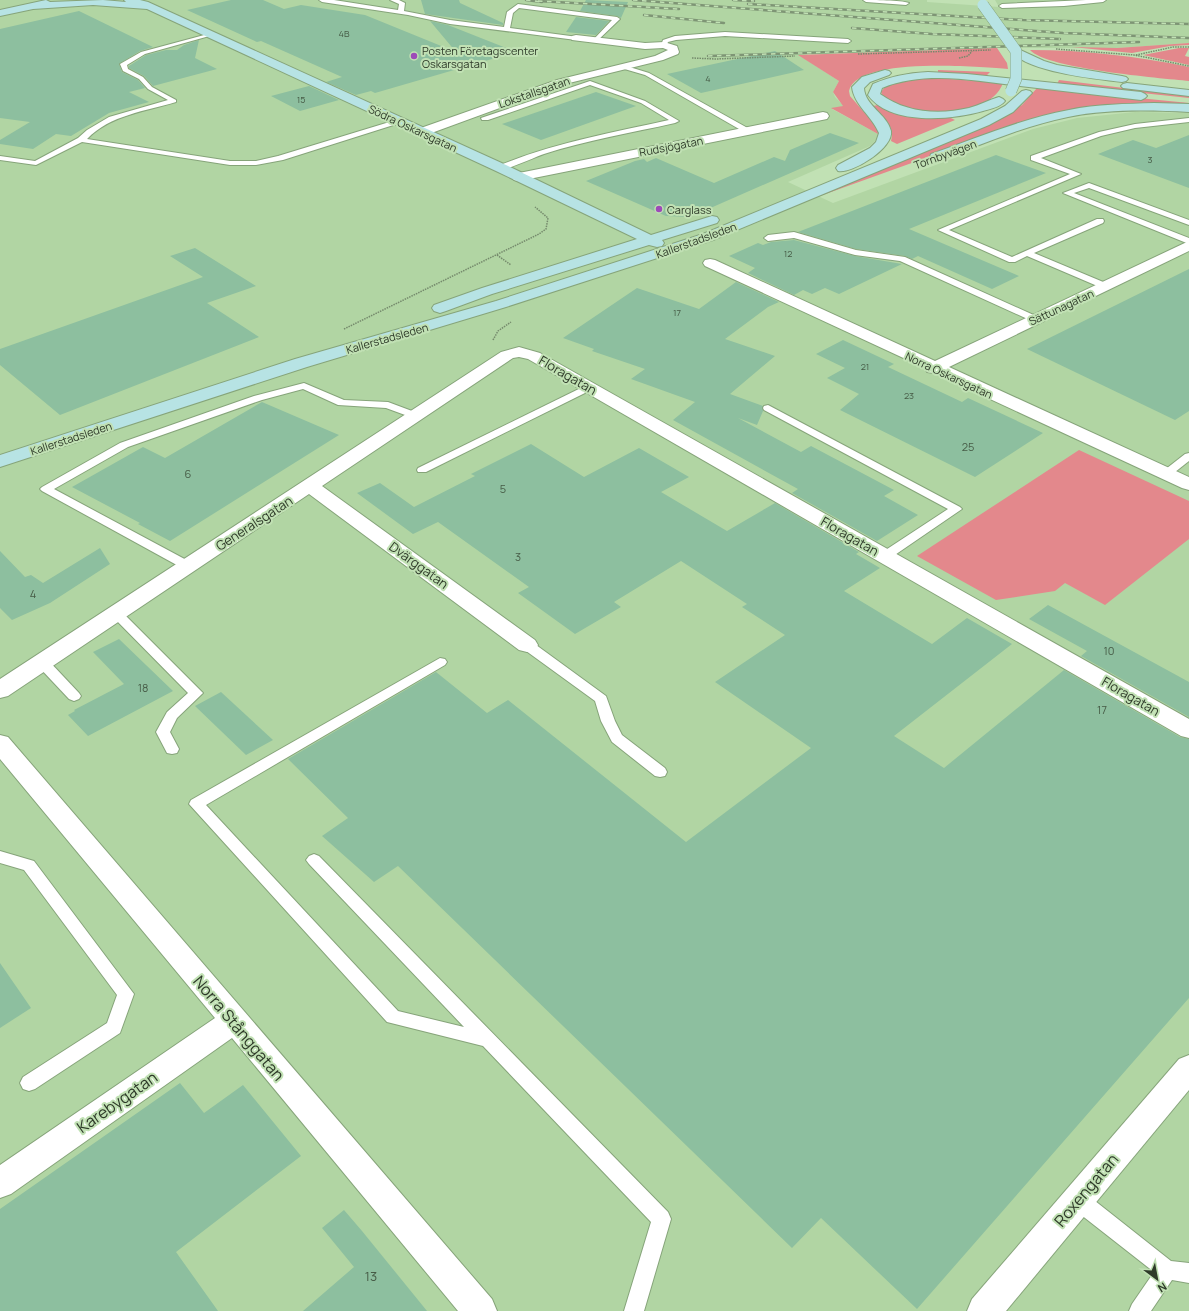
<svg xmlns="http://www.w3.org/2000/svg" width="1189" height="1311" viewBox="0 0 1189 1311" font-family="Manrope,sans-serif">
  <style>
    .built { fill: #b1d5a3 }
    .green { fill: #e3888c }
    .building { fill: #8dbf9f }
    .lines { fill: none; stroke-linecap: round; stroke-linejoin: round }
    .lane-casing { stroke: #86a47a; stroke-width: 2 }
    .street-casing { stroke: #86a47a; stroke-width: 2 }
    .secondary-casing { stroke: #86a47a; stroke-width: 2 }
    .path { stroke: #758a6c; stroke-width: 1.5; stroke-dasharray: 1.5 1; stroke-linecap: butt }
    .lane { fill: #fff; fill-rule: evenodd }
    .street { fill: #fff; fill-rule: evenodd }
    .secondary { fill: #b7e3e4; fill-rule: evenodd }
    .rail-casing { stroke: #7e9575; stroke-width: 2.5 }
    .rail { stroke: #c1e1b4; stroke-width: 1.5; stroke-dasharray: 4.5; stroke-linecap: butt }
    .secondary-bridge-casing { stroke: #86a47a; stroke-width: 12; stroke-linecap: butt }
    .secondary-bridge { stroke: #b7e3e4; stroke-width: 11 }
    .poi-dot { fill: #9d4ab8; stroke: #c1e1b4; stroke-width: 1.5 }
    .labels { text-anchor: middle; dominant-baseline: central; stroke-width: 4; stroke-linejoin: round; paint-order: stroke }
    .far-number-label { font-size: 9px; fill: #465b46 }
    .far-poi-label { font-size: 11px; fill: #2e3a29; stroke: #c1e1b4; text-anchor: start }
    .far-street-label { font-size: 11px; fill: #2e3a29; stroke: #c1e1b4 }
    .number-label { font-size: 11px; fill: #465b46 }
    .street-label { font-size: 13px; fill: #2e3a29; stroke: #c1e1b4 }
    .near-number-label { font-size: 13px; fill: #465b46 }
    .near-street-label { font-size: 16px; fill: #2e3a29; stroke: #c1e1b4 }
  </style>
  <rect width="100%" height="100%" fill="#c1e1b4"/>
  <path class="built" d="M0,0H927V2L999,7L995,0H1189V43L1117,48H997L799,55L839,81L833,92L835,97L844,106L832,109L878,134L876,140L870,146L788,182L833,203L1033,129L1077,118L1135,112L1189,113V1311H0Z"/>
  <g class="green">
    <path d="M1189,43V45L1170,46L1132,53L1072,47L1117,48Z"/>
    <path d="M997,48L1007,63L1008,69C979,67 857,56 849,91L850,96L877,127L878,134L831,108L843,106L833,92L839,81L798,55Z"/>
    <path d="M1179,48H1189L1185,56L1189,57V65L1143,55Z"/>
    <path d="M1030,50C1084,50 1136,56 1189,67V81C1160,78 1047,69 1030,50Z"/>
    <path d="M938,70L990,72L987,75L989,76V77L938,73Z"/>
    <path d="M937,78L1003,83C992,114 932,118 905,108C897,105 890,101 883,97L881,92C890,77 921,78 937,78Z"/>
    <path d="M1059,80L1189,96V98L1057,84Z"/>
    <path d="M1037,88L1189,103V105L1092,107L1045,115L806,201H804L988,125L1022,105Z"/>
    <path d="M878,105L933,118L949,117L955,120L897,144L891,141C896,126 882,116 873,106Z"/>
    <path d="M1079,450L1189,501V539L1105,605L1065,583L1055,591L996,600L917,556Z"/>
  </g>
  <g class="building">
    <path d="M231,0H263L284,9L301,5L365,15L456,52L430,21L448,25L516,52L375,93L371,91L356,95L326,82L342,77L261,41L257,42L187,10Z"/>
    <path d="M421,0H459L460,3L503,23V25L425,14Z"/>
    <path d="M586,0L628,2L621,18L617,16L580,11Z"/>
    <path d="M79,11L153,47L140,51L119,64L122,72L138,80L145,88L129,92L149,102L109,113L71,136L56,134L33,149L0,144V140L30,122L0,118V29Z"/>
    <path d="M576,17L609,21L596,35L566,32Z"/>
    <path d="M199,40L195,58L217,69L153,86L144,76L129,68V66L146,55L166,50H177L184,45Z"/>
    <path d="M775,51L804,70L701,93L667,74Z"/>
    <path d="M309,86L339,100L300,111L271,96Z"/>
    <path d="M596,92L636,106L541,140L502,124Z"/>
    <path d="M830,133L859,143L690,217L666,216L586,181L635,161L644,159L647,162L656,158L714,183L774,157L785,161L790,150Z"/>
    <path d="M1189,135V188L1098,154L1133,140L1156,148Z"/>
    <path d="M996,155L1046,173L909,229L1019,276L992,289L918,256L912,259L905,256L856,249L798,232Z"/>
    <path d="M794,240L855,256L902,264L839,294L825,288L812,294L803,290L794,295L748,273L755,268L729,256L758,243L763,245L771,242Z"/>
    <path d="M195,248L256,286L207,303L259,337L60,415L0,365V349L203,277L170,256Z"/>
    <path d="M1189,269V411L1175,420L1027,349Z"/>
    <path d="M736,282L779,302L768,307L725,339L775,356L730,394L763,406V411L757,425L738,418L801,452L811,446L894,490L884,496L918,515L877,541L792,493L798,489L673,420L695,402L631,379L645,369L592,351L594,349L563,338L637,288L699,309Z"/>
    <path d="M843,340L894,364L888,367L962,402L968,398L1043,433L975,477L840,410L859,394L827,378L845,368L816,354Z"/>
    <path d="M262,402L339,435L170,541L138,524L140,523L72,487L143,447L165,458Z"/>
    <path d="M531,444L584,477L639,448L689,477L661,492L727,531L775,503L859,552L856,554L880,568L844,591L932,644L967,618L1012,644L894,736L944,768L1064,670L1180,737L1189,739V998L917,1309L821,1218L792,1248L398,866L374,882L322,836L348,818L288,759L436,672L487,713L508,700L686,842L811,748L715,682L785,635L742,607L747,604L681,561L614,602L621,607L575,634L518,593L529,587L438,522L413,534L357,493L380,483L414,507L475,476L471,474Z"/>
    <path d="M100,548L110,564L50,603L12,620L0,608V551L25,577L31,575L43,583Z"/>
    <path d="M1048,605L1189,682V717L1081,656L1087,651L1029,619Z"/>
    <path d="M119,639L173,691L88,736L68,715L75,711L74,710L124,684L93,652Z"/>
    <path d="M221,692L273,740L246,755L195,706Z"/>
    <path d="M0,963L31,1008L0,1028Z"/>
    <path d="M180,1083L204,1113L243,1085L301,1156L176,1252L218,1311H0V1209Z"/>
    <path d="M344,1210L362,1231L427,1311H303L354,1267L322,1228Z"/>
  </g>
  <g class="lines">
    <g class="lane-casing">
      <g id="lane">
        <path d="M319,0H334L398,10L399,4L390,0H399L405,3L404,11L450,20L504,27L507,12L518,4L617,17L620,19L596,42L593,40L594,39L612,20L519,8L513,13L510,28L578,37L579,38L576,40L450,24L408,15L322,2Z"/>
        <path d="M863,0C874,0 900,0 909,3L906,5L866,2Z"/>
        <path d="M1086,0H1106L1103,2L1064,6L1002,8L999,6L1002,4Z"/>
        <path d="M725,32L848,39L851,41L848,43L725,36L676,40L668,42L666,46L661,45L663,40L675,36Z"/>
        <path d="M208,34L213,35L145,54L127,65L128,69L143,77L152,87L176,100V102C146,111 110,115 87,139L230,161H256L278,156L396,120H399L403,122L283,160L256,165H230L82,142L36,165L0,160V156L35,161L78,138L87,130L109,117L168,100L148,89L139,79L123,71L120,64L141,52Z"/>
        <path d="M623,65L649,73L753,131L752,133H746L645,75L621,68L620,67Z"/>
        <path d="M590,81L645,101L679,121L675,123C631,133 587,140 544,154C535,157 505,171 498,170V166C553,143 611,133 669,120L641,103L590,85L488,120H482L481,118Z"/>
        <path d="M1189,118V122L1135,128L1101,136L1041,158L1081,174L949,230L1012,257L1097,219H1103L1104,221L1103,223L1034,253L1108,284L1109,286L1108,288H1102L1027,256L1015,262H1009L938,230L1070,174L1031,160V156L1099,132L1135,124Z"/>
        <path d="M1089,183L1189,220V225L1089,188L1074,193L1189,238V244L1063,193Z"/>
        <path d="M794,232L856,250L905,257L1038,317L1040,319L1038,321H1032L900,261L855,255L794,238L768,241L764,238L768,235Z"/>
        <path d="M304,383L344,400L388,402L420,414L421,416L416,419L386,408L338,405L303,389L262,400L128,447L54,489L192,563L194,566L192,569H184L42,491L40,489L42,487L120,443L254,396Z"/>
        <path d="M589,384L594,387L593,389L426,472H418L417,470L418,468Z"/>
        <path d="M768,405L960,507L962,509L889,559H881L879,556L881,553L948,509L764,410L763,408L764,406Z"/>
        <path d="M1189,453V461L1170,476H1162L1160,474L1162,472L1185,454Z"/>
        <path d="M116,609L120,610L203,693L177,718L170,732L179,749L177,753L172,754L167,753L156,732L167,712L188,693L112,616L110,613L112,610Z"/>
        <path d="M527,641L532,642L606,696L615,721L622,735L665,768L667,772L665,776L660,777L655,776L612,742L601,721L595,701L522,648L521,645L522,642Z"/>
        <path d="M42,658L47,659L79,693L81,696L79,699L74,701L69,699L37,665L35,662L37,659Z"/>
        <path d="M440,658L445,659L447,662L445,665L206,805L398,1011L464,1027L309,864L306,860L309,856L314,854L319,856L668,1212L671,1219L644,1311H624L651,1222L483,1046L387,1022L189,804L191,800Z"/>
        <path d="M0,851L34,861L134,994L120,1033L35,1089L29,1091L23,1089L20,1083L23,1077L107,1023L117,995L24,870L0,863Z"/>
        <path d="M1078,1191L1085,1193L1171,1261L1189,1263V1283L1172,1280L1151,1311H1129L1132,1304L1154,1272L1071,1207L1069,1200L1071,1193Z"/>
      </g>
    </g>
    <g class="street-casing">
      <g id="street">
        <path d="M576,35L645,43L664,42L677,46L679,52L678,54L663,60L565,84L426,135H418L416,132L418,129L557,80L655,56L668,50L663,48L645,49L572,40L571,38L572,36Z"/>
        <path d="M823,112L827,113L829,116L827,119L519,181L514,180L512,177L514,174L519,173Z"/>
        <path d="M1189,241V251L949,367L1189,477V490L1182,488L934,373L927,372L925,368L705,266L703,263L705,260L710,259L715,260L935,361Z"/>
        <path d="M519,347L540,353L1189,719V738L1181,736L528,359L519,357L513,358L322,486L535,640L538,645L535,650L527,652L519,650L309,494L8,696L0,698V679L501,352Z"/>
        <path d="M0,735L8,737L492,1299L497,1311H458L232,1038L11,1194L0,1198V1165L215,1018L0,759Z"/>
        <path d="M1189,1055V1090L1006,1311H967L972,1299L1179,1059Z"/>
      </g>
    </g>
    <g class="secondary-casing">
      <g id="secondary">
        <path d="M46,0L50,2L103,0L126,2L124,0H140L148,2L506,165L651,235L712,216L717,217L719,220L717,223L662,240L664,243L662,246L657,247L649,245L492,294L446,311L440,313L434,311L432,308L434,305L482,288L637,239L496,171L147,9L93,5L33,9L0,16V10Z"/>
        <path d="M1016,48L1044,61L1057,65L1122,76L1126,77L1128,79L1126,81L1122,82C1096,79 1027,72 1011,51L1012,49Z"/>
        <path d="M885,70L889,71L891,73L889,75L870,82L864,88C865,106 887,114 891,131C894,148 852,174 838,171L836,168L838,165L870,148L876,142L879,133C872,116 854,105 852,87L862,77Z"/>
        <path d="M928,72L967,74L1141,92L1145,94L1147,96L1145,98L1141,100C1101,95 1060,91 1020,86C975,81 926,70 882,88L880,94C906,113 939,115 969,108C980,105 989,100 999,97L1003,99L1005,101C1001,107 990,109 983,111C952,120 890,126 868,95L873,84C891,76 908,73 928,72Z"/>
        <path d="M1127,83L1189,90V96L1123,88L1121,86L1123,84Z"/>
        <path d="M1026,90L1030,91L1032,93L1013,112L989,125L713,240L506,307L307,367L0,467V455L295,359L496,301L703,234L981,119L1005,106L1022,91Z"/>
        <path d="M1154,103L1189,104V112C1149,110 1107,109 1068,117C1024,126 982,144 941,160H931L930,157L931,154C977,138 1021,119 1069,110C1097,104 1126,104 1154,103Z"/>
      </g>
    </g>
    <g class="path">
      <path d="M1056,49L1134,55L1189,66"/>
      <path d="M858,54L991,50"/>
      <path d="M1136,55L1173,47H1189"/>
      <path d="M692,58L716,59L795,56"/>
      <path d="M959,58L968,56L972,51"/>
      <path d="M497,255L511,265"/>
      <path d="M344,329L539,234L546,229L548,218L535,207"/>
      <path d="M493,340L498,331L511,322"/>
    </g>
    <use href="#lane" class="lane"/>
    <use href="#street" class="street"/>
    <use href="#secondary" class="secondary"/>
    <g class="rail-casing">
      <g id="rail">
        <path d="M526,0L542,2"/>
        <path d="M633,0L1063,33L1189,38"/>
        <path d="M733,0L754,1"/>
        <path d="M538,1L679,9"/>
        <path d="M748,4L1023,20L1189,24"/>
        <path d="M644,15L724,23"/>
        <path d="M852,28L932,34L1060,39"/>
        <path d="M708,56L1139,42"/>
      </g>
    </g>
    <use href="#rail" class="rail"/>
    <g class="secondary-bridge-casing">
      <path id="secondary-bridge" d="M983,5L1016,51V79L1011,91"/>
    </g>
    <use href="#secondary-bridge" class="secondary-bridge"/>
  </g>
  <g class="poi-dot">
    <circle cx="414" cy="56" r="4"/>
    <circle cx="659" cy="209" r="4"/>
  </g>
  <g class="labels">
    <g class="far-number-label">
      <text x="344" y="33">4B</text>
      <text x="708" y="78">4</text>
      <text x="301" y="99">15</text>
      <text x="1150" y="159">3</text>
      <text x="788" y="253">12</text>
      <text x="677" y="312">17</text>
      <text x="865" y="366">21</text>
      <text x="909" y="395">23</text>
    </g>
    <g class="far-poi-label">
      <text x="422" y="50">Posten Företagscenter<tspan x="422" dy="13">Oskarsgatan</tspan></text>
      <text x="667" y="209">Carglass</text>
    </g>
    <g class="far-street-label">
      <text transform="translate(534 92) rotate(-19)">Lokstallsgatan</text>
      <text transform="translate(413 128) rotate(25)">Södra Oskarsgatan</text>
      <text transform="translate(671 146) rotate(-11)">Rudsjögatan</text>
      <text transform="translate(945 154) rotate(-20)">Tornbyvägen</text>
      <text transform="translate(696 240) rotate(-20)">Kallerstadsleden</text>
      <text transform="translate(1061 307) rotate(-25)">Sättunagatan</text>
      <text transform="translate(387 338) rotate(-16)">Kallerstadsleden</text>
      <text transform="translate(949 375) rotate(25)">Norra Oskarsgatan</text>
      <text transform="translate(71 438) rotate(-18)">Kallerstadsleden</text>
    </g>
    <g class="number-label">
      <text x="968" y="446">25</text>
      <text x="188" y="473">6</text>
      <text x="503" y="488">5</text>
      <text x="518" y="556">3</text>
      <text x="33" y="593">4</text>
      <text x="1109" y="650">10</text>
      <text x="143" y="687">18</text>
      <text x="1102" y="709">17</text>
    </g>
    <g class="street-label">
      <text transform="translate(568 375) rotate(30)">Floragatan</text>
      <text transform="translate(254 523) rotate(-33)">Generalsgatan</text>
      <text transform="translate(850 536) rotate(30)">Floragatan</text>
      <text transform="translate(419 565) rotate(36)">Dvärggatan</text>
      <text transform="translate(1131 696) rotate(30)">Floragatan</text>
    </g>
    <g class="near-number-label">
      <text x="371" y="1276">13</text>
    </g>
    <g class="near-street-label">
      <text transform="translate(239 1028) rotate(50)">Norra Stånggatan</text>
      <text transform="translate(117 1102) rotate(-35)">Karebygatan</text>
      <text transform="translate(1086 1190) rotate(-50)">Roxengatan</text>
    </g>
  </g>
  <g transform="translate(1157 1279) rotate(148)" stroke="#c1e1b4" stroke-width="3" paint-order="stroke">
  <path d="M0-3L7 15L0 10L-7 15Z" fill="#2e3a29"/>
  <text y="-6" font-size="11" font-weight="bold" text-anchor="middle" fill="#2e3a29">N</text>
  </g>
</svg>
